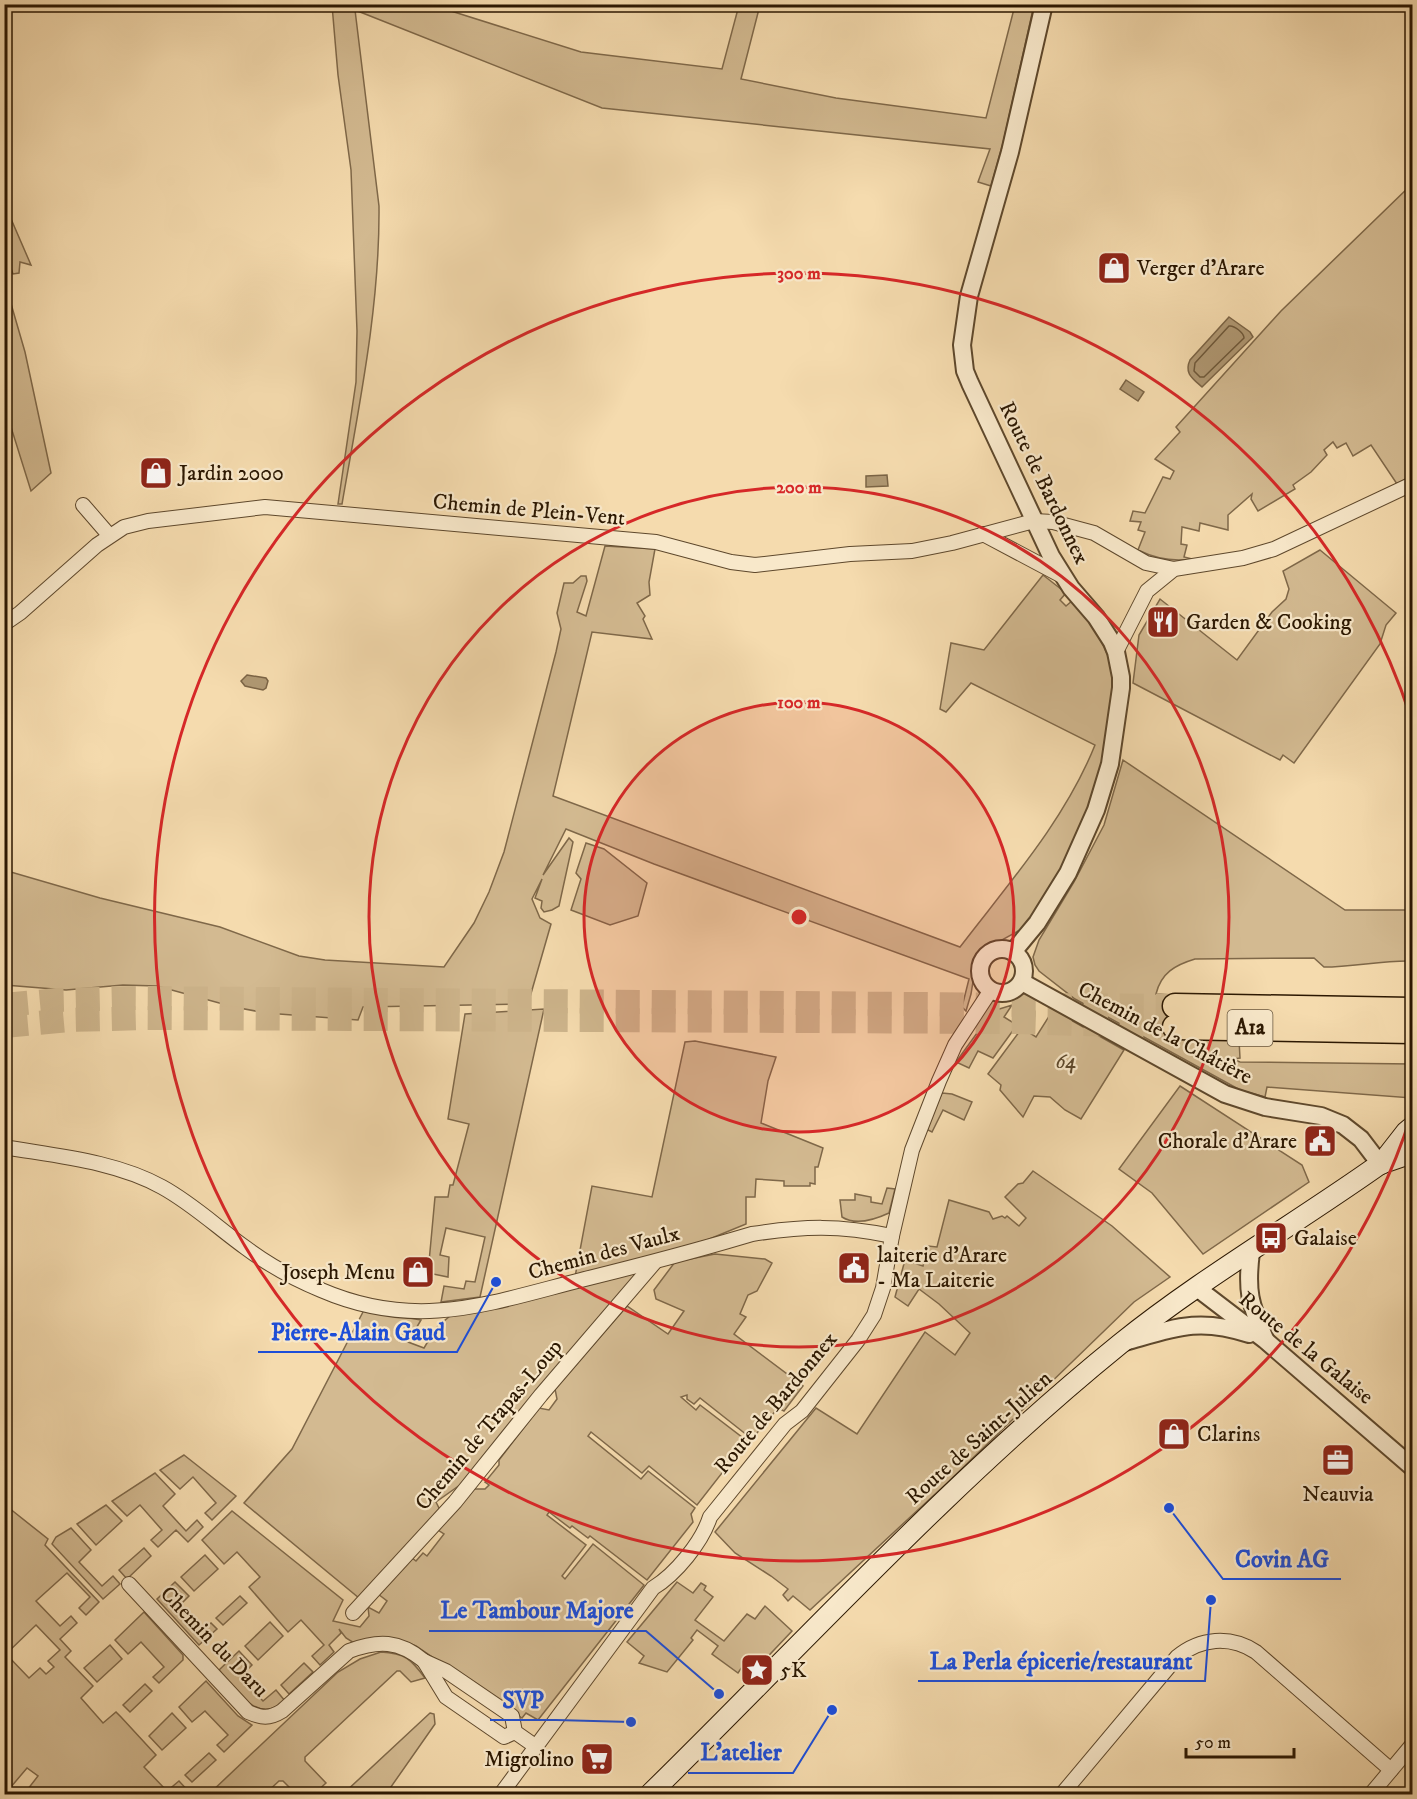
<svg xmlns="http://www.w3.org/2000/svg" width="1417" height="1799" viewBox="0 0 1417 1799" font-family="'IM FELL DW Pica',serif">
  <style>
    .green { fill: #d3ba91; stroke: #7f6849; stroke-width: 1.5; fill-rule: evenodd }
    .water { fill: #b09873; stroke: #7b6445; stroke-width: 1.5 }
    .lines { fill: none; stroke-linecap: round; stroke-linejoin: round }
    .shore { stroke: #6e583a; stroke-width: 1.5 }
    .motorway-tunnel { stroke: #cdb48b; stroke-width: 24; stroke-dasharray: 24 12; stroke-linecap: butt }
    .minor-casing { stroke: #5e482c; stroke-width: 16 }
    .tertiary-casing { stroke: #5e482c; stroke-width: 20 }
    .secondary-casing { stroke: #2b1701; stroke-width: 22 }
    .motorway-casing { stroke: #2b1701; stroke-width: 27 }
    .minor { stroke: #f8e8ca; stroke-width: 14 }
    .tertiary { stroke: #f8e8ca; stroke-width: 16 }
    .secondary { stroke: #f8e8ca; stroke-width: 20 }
    .motorway { stroke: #f5dbae; stroke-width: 24 }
    .ring { fill: none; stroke: #d62828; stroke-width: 3 }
    .labels { text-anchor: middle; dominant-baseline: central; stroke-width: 4.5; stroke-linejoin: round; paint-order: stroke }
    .shield { fill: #f8e8ca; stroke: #68563d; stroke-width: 1.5 }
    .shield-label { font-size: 21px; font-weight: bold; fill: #2b1701 }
    .poi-label { font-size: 22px; fill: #2b1701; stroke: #f8e8ca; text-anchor: start }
    .street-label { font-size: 22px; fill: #2b1701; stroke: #f8e8ca }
    .park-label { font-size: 22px; font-style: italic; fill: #5d482c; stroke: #f8e8ca }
    .centre { fill: #d62828; stroke: #f8e8ca; stroke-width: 3 }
    .ring-label { font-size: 18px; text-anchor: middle; font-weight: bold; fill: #d62828; stroke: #f8e8ca; stroke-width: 4.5; stroke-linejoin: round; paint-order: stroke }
    .leader { fill: none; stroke: #1d4ed8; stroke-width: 2 }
    .callout-dot { fill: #1d4ed8; stroke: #f8e8ca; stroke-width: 2 }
    .callout-label { font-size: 24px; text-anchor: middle; font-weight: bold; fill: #1d4ed8; stroke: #f8e8ca; stroke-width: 4.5; stroke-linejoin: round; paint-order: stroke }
  </style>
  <rect width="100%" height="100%" fill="#f5dbae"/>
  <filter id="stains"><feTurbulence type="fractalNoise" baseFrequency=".00333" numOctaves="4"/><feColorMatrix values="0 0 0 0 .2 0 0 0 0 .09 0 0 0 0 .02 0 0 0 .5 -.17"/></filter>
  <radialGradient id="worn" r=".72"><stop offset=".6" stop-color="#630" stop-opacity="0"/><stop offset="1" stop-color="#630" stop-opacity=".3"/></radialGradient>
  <g class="green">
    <path d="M332,5H432L581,52L722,69L739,5H760L741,79L836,98L986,118L1015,5H1034L1003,143L991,186L978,182L990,149L602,108L355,10L379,206C380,306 359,406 342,504H338L356,382L357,331L351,170L338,75Z"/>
    <path d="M1412,184V476L1397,484L1371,445L1353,456L1346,443L1337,448L1333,442L1324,450L1327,455L1311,472L1293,485L1295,489L1258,511L1251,499L1252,494L1228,515V530L1200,523L1199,531L1182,527L1181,544L1187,545L1184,557L1192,559C1172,562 1156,559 1138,550L1145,532L1138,530L1141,522L1130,521L1133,511L1145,513L1163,477L1170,479L1174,471L1155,459L1180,432L1176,427L1281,311Z"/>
    <path d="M5,205L31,265L20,262L19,273L13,274L5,251Z"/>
    <path d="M5,283L25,352L51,473L31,491L5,408V322L9,320L7,313H5Z"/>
    <path d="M605,546L655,549L649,582L650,595L637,603L645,616L643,619L652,639L592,632L553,796L960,947C1009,883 1065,820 1095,745L971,683L946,712L940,709L951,643L984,650L1043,575L1066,593L1060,600L1066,606L1073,600L1095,630L1103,645L1111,663L1114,678L1105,751L1097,787L1064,867L1035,913L1020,930L989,947L981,954L975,969L971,994L966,1011L962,1007L969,979L654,864L566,829L543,875L569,838L573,842L559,906L552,910L544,912L541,908L542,901L535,898L542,879L532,899L540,918L551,924L530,997L521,1004L363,1007L358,1020L266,1013L234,1007L157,986L123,985L66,990L5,985L4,870L100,898L220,927L299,956L325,960L444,967L474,923L489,892L504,852L556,652L561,629L557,613L564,583H573L581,576H586L587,581L577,612L586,616Z"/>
    <path d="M1320,550L1396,613L1386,625L1380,644L1294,763L1283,755L1280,760L1133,683L1139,635L1160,599L1237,660L1272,612L1286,599L1289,589L1283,571Z"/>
    <path d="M1123,760L1345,910H1412V961C1383,960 1354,967 1324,967L1314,958L1195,959C1175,965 1161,973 1156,994L1173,995V1038L1239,1040L1240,1058L1233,1059L1240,1062L1412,1064V1098L1267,1087L1265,1097L1240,1090L1075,999L1039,971L1035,965L1033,957L1039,940L1074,882L1104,825Z"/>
    <path d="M586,843L604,849L647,883L638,916L610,925L571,910L581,879L576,873Z"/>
    <path d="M1012,1005L1004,1017L1017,1025L993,1058L978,1051L969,1068L956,1062L993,1011Z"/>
    <path d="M544,1009L480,1297L441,1302L444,1286L464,1289L466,1281L475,1282L485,1237L446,1228L440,1255L449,1257L448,1277L428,1273L435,1197H448L450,1185H453L469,1124L448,1119L465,1014Z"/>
    <path d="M1053,1010L1124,1050L1081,1119L1065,1110L1050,1097L1034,1096L1023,1117L1000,1090L1001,1085L988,1074L1022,1028L1036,1037Z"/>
    <path d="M695,1041L776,1057L768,1081L761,1123L823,1148L818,1167H815V1184L810,1183V1186H784V1181L756,1179L755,1197H746V1224L707,1240L575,1277L592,1186L652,1197L685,1042Z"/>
    <path d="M1180,1086L1302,1165L1309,1182L1203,1254L1152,1193L1119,1169Z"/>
    <path d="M942,1093L952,1094L972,1102L964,1120L943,1110L932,1132L926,1129Z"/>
    <path d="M1033,1171L1112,1226L1170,1277L1134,1302L947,1483L810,1610L793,1596L788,1601L783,1595L788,1589L771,1576L735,1553L715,1532L816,1408L857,1434L925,1332L955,1355L970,1333L939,1304L919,1289L908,1306L895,1297L905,1260L923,1266L928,1246L937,1247L949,1200L989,1212L993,1219L1002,1216L1005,1218L1007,1216L1019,1226L1026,1218L1005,1197L1018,1184L1023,1183Z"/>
    <path d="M887,1188L895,1189L889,1213C874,1220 856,1226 842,1217L840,1200H855V1194L871,1197V1202L882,1204Z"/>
    <path d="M715,1254L765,1259L772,1263L757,1291L748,1295L740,1314L746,1317L734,1334L803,1386L784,1411L778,1408L752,1439L700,1398L694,1404L687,1399V1395L681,1397L696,1410L700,1405L747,1441L697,1505L649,1466L642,1473L591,1432L588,1436L641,1479L648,1471L695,1508L691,1514L693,1522L647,1580L590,1536L588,1538L572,1526L570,1528L549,1512L547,1515L586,1545L562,1576L565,1579L593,1544L644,1585L538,1720L526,1713L522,1718L416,1646L406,1642L378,1638L354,1643L346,1638L339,1629L341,1633L329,1645L334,1652L320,1665L312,1656L324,1645L301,1620L288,1632L249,1587L260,1577L237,1552L224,1564L202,1540L232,1511L343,1600L333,1621L360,1627L369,1616L368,1607L379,1613L387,1601L378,1594L412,1558L416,1561L423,1553L427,1556L444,1534L438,1530L474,1489H485L489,1485L485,1482L499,1465V1460L539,1408L549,1410L557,1399L555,1389L627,1306L668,1334L684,1311L656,1299L654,1290L675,1262Z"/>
    <path d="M637,1271L638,1276L467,1480L436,1502L441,1512L359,1598L244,1503L292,1449L364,1310L421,1320L408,1342L424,1348L436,1328L450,1316Z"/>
    <path d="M184,1455L236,1496L212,1520L205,1513L216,1503L193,1477L180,1489L160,1470Z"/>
    <path d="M155,1473L175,1494L163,1506L186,1531L197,1520L203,1527L188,1542L176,1530L158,1547L151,1540L162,1530L140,1505L127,1516L112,1501Z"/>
    <path d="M4,1504L48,1539L45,1545L99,1602L86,1615L79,1608L90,1597L67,1573L36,1601L60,1626L71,1616L77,1623L60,1639L71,1651L65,1657L93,1686L81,1698L103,1723L116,1712L121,1717L156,1755L144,1767L167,1791L179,1781L191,1794H24L38,1776L27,1768L5,1794ZM36,1625L60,1650L48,1661L54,1667L46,1674L40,1668L29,1678L6,1654Z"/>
    <path d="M106,1505L122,1521L96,1545L77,1524Z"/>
    <path d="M71,1528L91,1550L79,1562L102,1586L113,1576L120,1584L103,1599L52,1544L56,1537Z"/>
    <path d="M144,1548L151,1556L127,1579L119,1570Z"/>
    <path d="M205,1555L218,1569L194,1591L181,1577Z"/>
    <path d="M175,1582L189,1596L176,1609L199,1633L211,1623L217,1629L199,1645L157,1599Z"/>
    <path d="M677,1582L693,1593L701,1583L706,1586L704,1590L713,1597L695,1620L724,1641L747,1614L755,1619L765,1606L792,1631L754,1671L744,1664L738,1673L712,1654L718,1646L697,1630L691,1638L693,1640L667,1672L639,1663L644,1656L627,1642Z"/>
    <path d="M240,1596L247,1603L223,1625L216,1618Z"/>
    <path d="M144,1612L183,1655V1660L159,1683L153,1677L164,1667L141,1642L128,1654L115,1640Z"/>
    <path d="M270,1622L283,1636L258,1660L245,1646Z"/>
    <path d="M110,1645L122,1659L97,1682L84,1668Z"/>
    <path d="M239,1651L252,1665L240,1677L263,1701L276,1690L285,1701C257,1725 237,1691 219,1670Z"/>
    <path d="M381,1652C405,1653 411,1659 425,1678L411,1682L400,1671H397L305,1757V1761L326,1783L314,1794H296L283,1781H279L265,1794H209L338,1672L360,1659Z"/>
    <path d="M304,1663L313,1672L289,1694L281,1685Z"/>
    <path d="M206,1681L238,1716L252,1725L224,1752L217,1745L228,1735L205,1711L192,1722L179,1707Z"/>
    <path d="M145,1684L152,1691L130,1712L123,1705Z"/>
    <path d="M172,1713L186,1728L162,1750L149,1736Z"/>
    <path d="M430,1713L434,1714L435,1724L386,1794H343Z"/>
    <path d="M209,1753L216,1760L192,1782L185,1775Z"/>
  </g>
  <g class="water">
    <path d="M1229,317L1250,332L1253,337L1202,387C1192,378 1184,373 1190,360Z"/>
    <path d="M1126,380L1144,392L1138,401L1120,389Z"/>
    <path d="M887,475L888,486L866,487V476Z"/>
    <path d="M247,675L266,678L268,681L266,688L263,690L245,686L241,681Z"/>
  </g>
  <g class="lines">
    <path class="shore" d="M1229,326C1234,325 1244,333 1244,338L1204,377H1200L1194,371L1195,363Z"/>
    <g class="motorway-tunnel">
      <path d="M4,1005L57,1000L134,998L1175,1006"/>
      <path d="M4,1026L70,1020L147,1018L1017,1022L1175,1027"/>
    </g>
    <g class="minor-casing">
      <g id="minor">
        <path d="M83,505L109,535"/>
        <path d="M983,534L1064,577"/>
        <path d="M4,624L20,613L97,545L124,527L148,521L265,507L656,542L731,562L755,565L850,554L912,551L952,543L1034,521L1053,522L1094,533L1146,563L1174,569"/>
        <path d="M1116,652L1147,591L1174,569L1243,558L1274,549L1412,484"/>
        <path d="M4,1147C56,1156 115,1161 162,1187C193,1204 218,1228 246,1248C269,1265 294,1279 321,1290C416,1331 487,1304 581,1280C638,1266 695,1251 752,1234C805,1226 839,1225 892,1236"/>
        <path d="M129,1584L248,1712C262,1718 269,1719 282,1711L349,1651C378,1640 399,1640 424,1661"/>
        <path d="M353,1613L455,1502L541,1395L655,1262"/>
        <path d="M515,1732L512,1716L446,1671L424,1661L446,1697L504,1737L515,1732L535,1746"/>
        <path d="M501,1794L653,1588C676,1574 702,1542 710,1517L785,1424L802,1411L858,1340L874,1315L883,1288L892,1236L912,1150L939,1081L955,1045L991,990"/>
        <path d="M1062,1794L1177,1657C1200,1638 1230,1635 1256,1652L1391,1770"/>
        <path d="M1371,1794L1412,1745"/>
      </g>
    </g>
    <g class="tertiary-casing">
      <g id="tertiary">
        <circle cx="1002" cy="971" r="22"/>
        <path d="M1013,952L1037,923L1068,873L1096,810L1110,764L1121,688V677L1116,652L1112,642L1096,617L1071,588L1051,556L970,383L965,371L962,345L969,296L1010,152L1044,4"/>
        <path d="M1022,982L1225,1094L1265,1107L1321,1116L1343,1125L1361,1139L1380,1164"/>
        <path d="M1251,1252C1246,1291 1250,1304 1265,1339"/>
        <path d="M1197,1288L1265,1340L1412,1467"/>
        <path d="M1125,1342C1174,1328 1198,1317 1249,1334"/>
      </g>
    </g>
    <g class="secondary-casing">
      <g id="secondary">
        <path d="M1381,1164L1406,1132L1412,1127"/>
        <path d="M650,1794C805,1642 951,1481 1120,1344C1202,1278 1294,1225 1380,1164L1412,1153"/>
      </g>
    </g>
    <g class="motorway-casing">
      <g id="motorway">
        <path d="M1175,1006L1412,1010"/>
        <path d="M1175,1027L1412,1031"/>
      </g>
    </g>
    <use href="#minor" class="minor"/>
    <use href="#tertiary" class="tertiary"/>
    <use href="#secondary" class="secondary"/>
    <use href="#motorway" class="motorway"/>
  </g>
  <circle cx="799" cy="917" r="215" fill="#d62828" fill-opacity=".12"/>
  <g class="ring">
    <circle cx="799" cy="917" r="215"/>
    <circle cx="799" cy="917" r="430"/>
    <path d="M1411 1116A644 644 0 1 1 1411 718"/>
  </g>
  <defs>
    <g id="shop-square" transform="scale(1.725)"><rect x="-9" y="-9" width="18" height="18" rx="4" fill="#8f2418" stroke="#f8e8ca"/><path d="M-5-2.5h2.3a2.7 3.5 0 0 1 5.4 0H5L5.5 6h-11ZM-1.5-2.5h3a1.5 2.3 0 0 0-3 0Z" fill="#fff"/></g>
    <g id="restaurant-square" transform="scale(1.725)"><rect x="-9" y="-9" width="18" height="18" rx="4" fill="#8f2418" stroke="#f8e8ca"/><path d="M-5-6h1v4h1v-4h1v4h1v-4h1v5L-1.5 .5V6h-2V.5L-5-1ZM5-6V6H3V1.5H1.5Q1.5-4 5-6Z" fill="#fff"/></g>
    <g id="civic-square" transform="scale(1.725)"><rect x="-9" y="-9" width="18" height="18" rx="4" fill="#8f2418" stroke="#f8e8ca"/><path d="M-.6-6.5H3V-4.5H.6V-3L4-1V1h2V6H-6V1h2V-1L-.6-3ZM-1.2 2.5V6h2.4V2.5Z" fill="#fff"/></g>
    <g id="bus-square" transform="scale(1.725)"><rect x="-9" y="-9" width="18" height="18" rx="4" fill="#8f2418" stroke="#f8e8ca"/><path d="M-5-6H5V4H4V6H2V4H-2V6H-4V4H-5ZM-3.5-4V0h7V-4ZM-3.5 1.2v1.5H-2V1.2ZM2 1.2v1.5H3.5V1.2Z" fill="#fff"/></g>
    <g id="office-square" transform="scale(1.725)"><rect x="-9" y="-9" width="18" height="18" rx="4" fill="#8f2418" stroke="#f8e8ca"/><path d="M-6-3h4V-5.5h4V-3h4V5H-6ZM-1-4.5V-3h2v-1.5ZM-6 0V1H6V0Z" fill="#fff"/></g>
    <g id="sight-square" transform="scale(1.725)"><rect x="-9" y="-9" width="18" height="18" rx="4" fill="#8f2418" stroke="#f8e8ca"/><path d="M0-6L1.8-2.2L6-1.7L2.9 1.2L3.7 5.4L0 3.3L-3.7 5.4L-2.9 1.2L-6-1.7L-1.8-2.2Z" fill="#fff"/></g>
    <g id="supermarket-square" transform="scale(1.725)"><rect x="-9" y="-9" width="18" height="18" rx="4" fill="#8f2418" stroke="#f8e8ca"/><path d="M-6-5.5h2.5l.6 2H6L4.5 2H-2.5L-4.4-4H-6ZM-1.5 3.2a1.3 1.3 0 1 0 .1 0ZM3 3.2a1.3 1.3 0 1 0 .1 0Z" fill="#fff"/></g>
  </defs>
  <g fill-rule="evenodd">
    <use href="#shop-square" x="1114" y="268"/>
    <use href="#shop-square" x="156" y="473"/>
    <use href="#restaurant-square" x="1163" y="622"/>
    <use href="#civic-square" x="1320" y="1141"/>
    <use href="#bus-square" x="1271" y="1238"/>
    <use href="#civic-square" x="854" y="1268"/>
    <use href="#shop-square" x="418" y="1272"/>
    <use href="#shop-square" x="1174" y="1434"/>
    <use href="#office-square" x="1338" y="1460"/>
    <use href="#sight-square" x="757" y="1670"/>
    <use href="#supermarket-square" x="597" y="1759"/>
  </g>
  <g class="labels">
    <rect class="shield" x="1227.5" y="1010" width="45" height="36" rx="4.5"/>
    <g class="shield-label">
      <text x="1250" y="1028">A1a</text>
    </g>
    <g class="poi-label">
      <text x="1137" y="268">Verger d'Arare</text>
      <text x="179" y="473">Jardin 2000</text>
      <text x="1186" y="622">Garden &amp; Cooking</text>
      <text x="1297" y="1141" text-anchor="end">Chorale d’Arare</text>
      <text x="1294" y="1238">Galaise</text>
      <text x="877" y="1255">laiterie d'Arare<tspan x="877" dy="25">- Ma Laiterie</tspan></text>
      <text x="395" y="1272" text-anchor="end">Joseph Menu</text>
      <text x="1197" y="1434">Clarins</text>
      <text x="1338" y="1494" text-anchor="middle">Neauvia</text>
      <text x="780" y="1670">5K</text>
      <text x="574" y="1759" text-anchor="end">Migrolino</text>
    </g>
    <g class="street-label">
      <text transform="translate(1044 483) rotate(64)">Route de Bardonnex</text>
      <text transform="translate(529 510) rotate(5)">Chemin de Plein-Vent</text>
      <text transform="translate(1165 1033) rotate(28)">Chemin de la Châtière</text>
      <text transform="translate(604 1253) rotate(-15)">Chemin des Vaulx</text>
      <text transform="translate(1306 1348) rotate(39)">Route de la Galaise</text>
      <text transform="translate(776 1403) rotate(-50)">Route de Bardonnex</text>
      <text transform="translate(489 1425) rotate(-50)">Chemin de Trapas-Loup</text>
      <text transform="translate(979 1438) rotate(-42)">Route de Saint-Julien</text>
      <text transform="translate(214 1642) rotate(46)">Chemin du Daru</text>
    </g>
    <g class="park-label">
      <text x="1066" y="1061">64</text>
    </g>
  </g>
  <circle cx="799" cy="917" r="9" class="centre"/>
  <g class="ring-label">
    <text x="799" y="279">300 m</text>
    <text x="799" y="493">200 m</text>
    <text x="799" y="708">100 m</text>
  </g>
  <path class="leader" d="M496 1282L457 1352H258M1169 1508L1223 1579H1341M719 1694L646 1631H429M1211 1600L1205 1681H918M631 1722L556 1720H490M832 1710L793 1773H688"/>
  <g class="callout-dot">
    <circle cx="496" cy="1282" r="6"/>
    <circle cx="1169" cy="1508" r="6"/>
    <circle cx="719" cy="1694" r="6"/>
    <circle cx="1211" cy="1600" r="6"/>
    <circle cx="631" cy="1722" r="6"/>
    <circle cx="832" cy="1710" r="6"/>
  </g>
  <g class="callout-label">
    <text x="358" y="1340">Pierre-Alain Gaud</text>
    <text x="1282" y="1567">Covin AG</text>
    <text x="537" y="1618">Le Tambour Majore</text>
    <text x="1061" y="1669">La Perla épicerie/restaurant</text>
    <text x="523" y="1708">SVP</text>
    <text x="741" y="1760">L'atelier</text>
  </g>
  <rect width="1417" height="1799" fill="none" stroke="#f5dbae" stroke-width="24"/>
  <rect x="6" y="6" width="1405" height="1787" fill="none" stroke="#2b1701" stroke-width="3"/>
  <rect x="12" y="12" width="1393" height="1775" fill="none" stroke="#2b1701" stroke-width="1.5"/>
  <path d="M1186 1748v9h108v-9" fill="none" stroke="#2b1701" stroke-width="3"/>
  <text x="1195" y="1748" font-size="18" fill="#2b1701" stroke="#f8e8ca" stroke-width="4.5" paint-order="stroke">50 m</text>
  <rect width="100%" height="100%" filter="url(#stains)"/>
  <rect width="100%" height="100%" fill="url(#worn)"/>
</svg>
